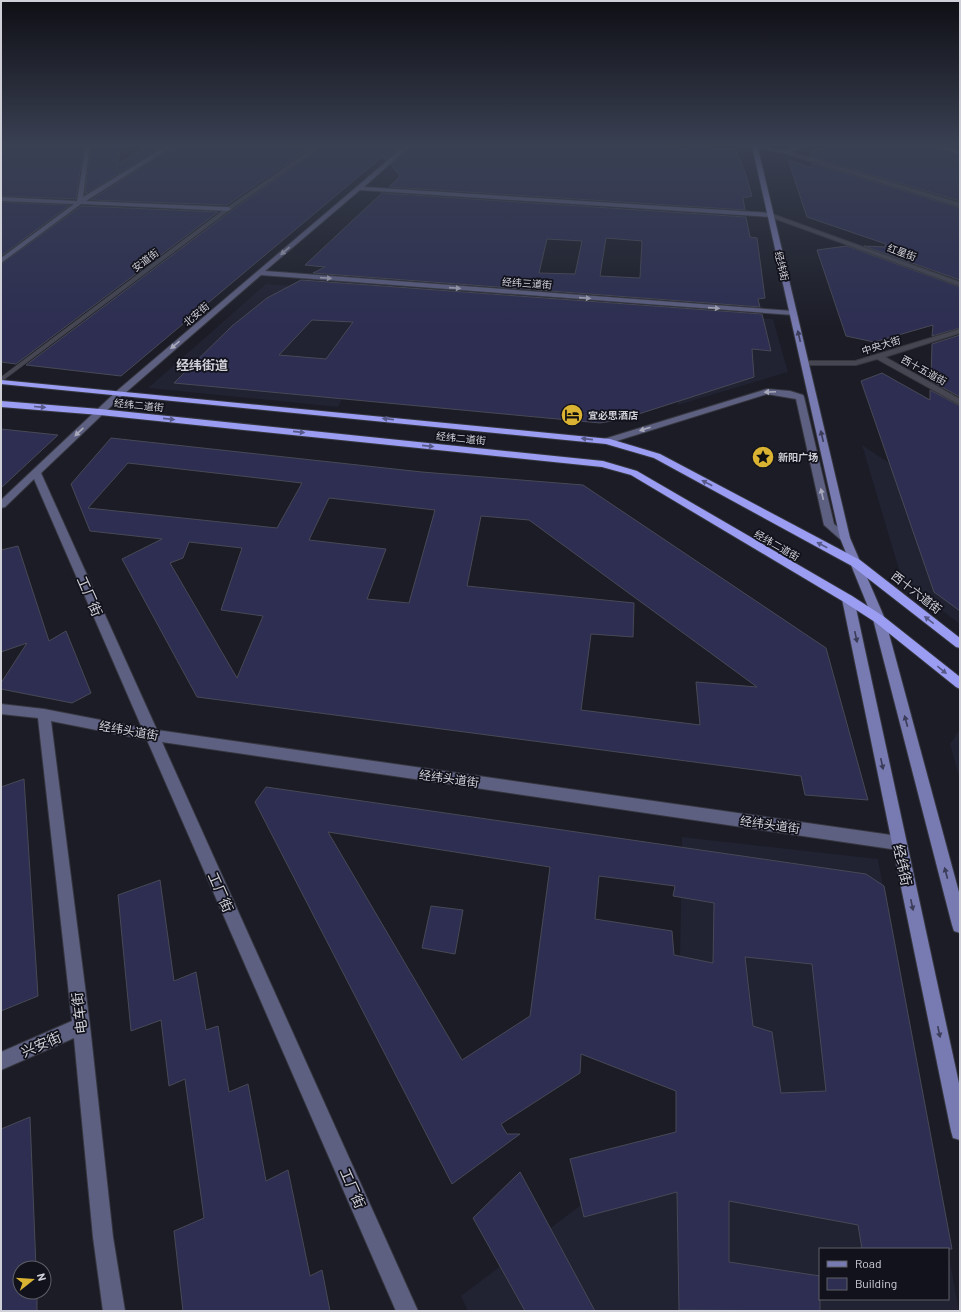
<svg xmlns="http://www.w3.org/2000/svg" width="961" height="1312" viewBox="0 0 961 1312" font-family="Barlow,'Noto Sans SC',sans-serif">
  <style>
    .built { fill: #212232 }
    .building { fill: #2d2e52; stroke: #484955; fill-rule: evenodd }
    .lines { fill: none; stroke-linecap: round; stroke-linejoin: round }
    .lane-casing { stroke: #36373f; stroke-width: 1 }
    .street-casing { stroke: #36373f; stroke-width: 2 }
    .secondary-casing { stroke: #36373f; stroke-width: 2 }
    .primary-casing { stroke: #36373f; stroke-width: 2 }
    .highway-casing { stroke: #36373f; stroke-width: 2 }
    .lane { fill: #454652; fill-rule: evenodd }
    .street { fill: #454652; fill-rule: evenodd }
    .secondary { fill: #5e6082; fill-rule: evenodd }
    .primary { fill: #787ab2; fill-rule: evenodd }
    .highway { fill: #9a9df2; fill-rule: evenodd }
    .oneway { fill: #a8a9ba }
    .oneway2 { fill: #3b3c58 }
    .oneway3 { fill: #565887 }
    .labels { text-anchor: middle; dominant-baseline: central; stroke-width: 3.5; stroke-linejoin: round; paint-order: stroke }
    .far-street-label { font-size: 10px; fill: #d0d1d8; stroke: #12121c }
    .far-poi-label { font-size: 10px; font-weight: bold; fill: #d0d1d8; stroke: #12121c; text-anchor: start }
    .street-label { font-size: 12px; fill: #d0d1d8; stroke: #12121c }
    .far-district-label { font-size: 13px; font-weight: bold; fill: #d0d1d8; stroke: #12121c }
    .near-street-label { font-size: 14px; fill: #d0d1d8; stroke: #12121c }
  </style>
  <rect width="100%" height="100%" fill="#1b1c26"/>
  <g class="built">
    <path d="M266,284L399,294L338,407L148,388Z"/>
    <path d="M671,313L773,319L788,372L678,405Z"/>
    <path d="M862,445L960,510V624L902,580Z"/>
    <path d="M960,729V780L950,744Z"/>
    <path d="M682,837L878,859L948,1249H820V1299H948V1251L959,1311H468L461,1296L677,1132Z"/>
  </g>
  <g class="building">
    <path d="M1,144H84L76,199L1,196Z"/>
    <path d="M91,144H121L117,165L151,144H167L85,194Z"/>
    <path d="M177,144H262L300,149L306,144H316L227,205L91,200Z"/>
    <path d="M325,144H404L386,160L383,156L121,376L26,365L231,211Z"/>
    <path d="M413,144H604L687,149V147L735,149L745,172L752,196L743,198L745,210L389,187L400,176L391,165Z"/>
    <path d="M836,144H926L960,155V201L811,157V152Z"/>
    <path d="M788,160L812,168V163L960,208V280L864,246L885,247L886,244L807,217Z"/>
    <path d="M382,193L746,217L750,237L757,238L765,298L758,299L760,307L313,273L325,267L305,265ZM606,238L642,241L640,278L600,276ZM547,239L582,241L575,274L539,273Z"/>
    <path d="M1,202L70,205L1,256Z"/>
    <path d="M81,206L218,212L16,364L1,362V264Z"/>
    <path d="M847,246L960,287V328L932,336L933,325L874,342L846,336L817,250Z"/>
    <path d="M301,280L762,314L771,351L752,349L754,377L623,419L600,423L174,383L232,326L267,298ZM312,320L353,322L326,359L279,355Z"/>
    <path d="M960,335V397L931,381L932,344Z"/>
    <path d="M882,373L930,400V390L960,406V611L934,592L861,381Z"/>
    <path d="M1,429L58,435L1,488Z"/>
    <path d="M111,438L422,472L583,485L826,648L868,800L805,795L801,776L197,697L122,559L162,539L90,531L71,484ZM128,463L302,483L277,528L88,508ZM329,498L435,510L409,603L367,599L386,549L309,540ZM481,516L529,520L757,687L696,682L700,725L581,710L591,634L633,637L634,603L467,586ZM189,542L242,548L221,610L263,616L237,678L170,563L183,558Z"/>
    <path d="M18,546L49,641L66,631L91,693L72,703L1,689V683L27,643L1,652V550Z"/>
    <path d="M24,779L38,996L1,1011V787Z"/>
    <path d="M266,787L866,874L884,886L952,1249H862L858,1225L729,1201V1262L820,1276V1311L679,1310L677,1192L584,1217L570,1159L676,1132V1091L581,1054L580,1073L501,1124L507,1134H520L452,1184L255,802ZM328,832L550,867L530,1016L462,1060ZM599,876L675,886L673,896L714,903L713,963L674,955L672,931L595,919ZM745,957L812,964L826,1091L781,1093L772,1032L753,1026Z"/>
    <path d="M160,880L174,981L196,972L206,1030L218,1026L229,1092L248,1084L266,1181L288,1170L310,1276L322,1270L330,1311H183L174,1231L204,1218L185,1079L169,1086L161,1020L131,1031L118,895Z"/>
    <path d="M431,906L463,910L455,954L422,948Z"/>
    <path d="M30,1117L36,1268H20V1292H37V1311H1V1129Z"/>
    <path d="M520,1172L595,1311H525L473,1218Z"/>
  </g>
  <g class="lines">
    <g class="lane-casing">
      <path id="lane" d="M319,144H324L230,210L1,382V377L226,208Z"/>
    </g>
    <g class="street-casing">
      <g id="street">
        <path d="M752,144L787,151L960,203V207L784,153L752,146Z"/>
        <path d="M768,214H772L960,282V286L768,216Z"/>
        <path d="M960,329V333L885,357L960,399V405L877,359L856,365H805L801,363L805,361H855Z"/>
      </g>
    </g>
    <g class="secondary-casing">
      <g id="secondary">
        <path d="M86,144H90L83,197L170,144H176L86,201L228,207L231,209L228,211L81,204L1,263V258L74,204L1,201V197L77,201Z"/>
        <path d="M407,144H412L364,187L770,213L773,215L770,217L360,190L265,271L793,311L797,313L793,315L261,275L124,394L41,473L157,730L898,836L903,838L905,843L903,848L898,850L162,742L418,1311H396L147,740L51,721L90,1026L113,1237L125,1311H103L93,1237L74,1038L1,1070V1052L72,1021L38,718L1,714V704L44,709L142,728L34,479L5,507L1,508V500L118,390Z"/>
        <path d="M804,144H812L787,153L782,152Z"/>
        <path d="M927,144H936L960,150V154Z"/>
        <path d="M767,389L790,391L803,395L804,397L834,524L849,536L850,538L849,540H841L824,525L796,399L767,394L610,443L607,444L602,441L604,439Z"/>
      </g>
    </g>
    <g class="primary-casing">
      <g id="primary">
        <path d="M705,144H757L850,538L885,619L960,896V933L954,931L952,925L873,619L840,538L752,146Z"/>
        <path d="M848,595L852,596L854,599L960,1088V1140L953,1138L951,1131L842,599L844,596Z"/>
      </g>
    </g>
    <g class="highway-casing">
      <g id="highway">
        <path d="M1,380L610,439L660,454L860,560L960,638V648L956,647L852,566L654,458L606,444L1,384Z"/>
        <path d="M1,401L100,409L603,461L637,471L852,596L883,616L960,677V689L956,687L875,622L844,602L631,475L602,467L100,415L1,407Z"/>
      </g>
    </g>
    <use href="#lane" class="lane"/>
    <use href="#street" class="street"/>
    <use href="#secondary" class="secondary"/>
    <use href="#primary" class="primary"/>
    <use href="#highway" class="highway"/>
  </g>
  <defs><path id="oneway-solid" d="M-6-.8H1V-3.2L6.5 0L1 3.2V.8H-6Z"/></defs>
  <g class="oneway">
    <use href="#oneway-solid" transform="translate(285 251) rotate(139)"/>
    <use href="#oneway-solid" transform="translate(326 278) rotate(4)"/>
    <use href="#oneway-solid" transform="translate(455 288) rotate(4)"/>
    <use href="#oneway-solid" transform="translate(585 298) rotate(4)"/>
    <use href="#oneway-solid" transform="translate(714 308) rotate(4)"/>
    <use href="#oneway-solid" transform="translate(175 345) rotate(139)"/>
    <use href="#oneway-solid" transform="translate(770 392) rotate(178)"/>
    <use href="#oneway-solid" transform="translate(645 429) rotate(163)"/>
    <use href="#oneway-solid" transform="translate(79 432) rotate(137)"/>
    <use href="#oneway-solid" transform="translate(822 494) rotate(-103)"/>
  </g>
  <g class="oneway2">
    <use href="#oneway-solid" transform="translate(799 336) rotate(-103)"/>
    <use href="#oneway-solid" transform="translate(822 436) rotate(-103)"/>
    <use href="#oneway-solid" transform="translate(856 637) rotate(78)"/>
    <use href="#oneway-solid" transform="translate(906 721) rotate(-105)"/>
    <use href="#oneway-solid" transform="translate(882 764) rotate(78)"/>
    <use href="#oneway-solid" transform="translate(946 873) rotate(-105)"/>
    <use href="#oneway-solid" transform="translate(912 905) rotate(78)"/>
    <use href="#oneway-solid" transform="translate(939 1032) rotate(78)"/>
  </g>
  <g class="oneway3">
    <use href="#oneway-solid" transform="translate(40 407) rotate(5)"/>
    <use href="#oneway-solid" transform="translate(169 419) rotate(6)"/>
    <use href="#oneway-solid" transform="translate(388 419) rotate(-174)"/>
    <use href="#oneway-solid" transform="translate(299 432) rotate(6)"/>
    <use href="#oneway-solid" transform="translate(587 439) rotate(-174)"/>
    <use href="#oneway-solid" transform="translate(428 446) rotate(6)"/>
    <use href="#oneway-solid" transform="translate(707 483) rotate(-152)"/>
    <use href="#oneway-solid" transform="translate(822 545) rotate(-152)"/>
    <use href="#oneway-solid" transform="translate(929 620) rotate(-142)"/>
    <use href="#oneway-solid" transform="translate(942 670) rotate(39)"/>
  </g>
  <linearGradient id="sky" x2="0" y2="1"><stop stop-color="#0f0f15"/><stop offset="0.44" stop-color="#394052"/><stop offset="1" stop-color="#394052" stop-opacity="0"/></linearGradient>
  <rect width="961" height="328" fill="url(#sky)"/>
  <defs>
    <g id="hotel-disc" transform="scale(1.15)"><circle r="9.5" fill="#dab333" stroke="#12121c"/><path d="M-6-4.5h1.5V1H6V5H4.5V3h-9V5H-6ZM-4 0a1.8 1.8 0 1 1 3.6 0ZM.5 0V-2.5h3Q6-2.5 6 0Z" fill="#111"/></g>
    <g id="sight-disc" transform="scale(1.15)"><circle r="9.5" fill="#dab333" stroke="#12121c"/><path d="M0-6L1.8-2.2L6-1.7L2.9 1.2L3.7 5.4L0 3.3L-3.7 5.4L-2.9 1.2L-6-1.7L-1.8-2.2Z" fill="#111"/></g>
  </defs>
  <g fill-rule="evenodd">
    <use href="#hotel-disc" x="572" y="415"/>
    <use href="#sight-disc" x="763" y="457"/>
  </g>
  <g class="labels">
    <g class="far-street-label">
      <text transform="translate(902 252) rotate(20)">红星街</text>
      <text transform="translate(145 260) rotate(-37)">安道街</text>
      <text transform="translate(782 266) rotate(77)">经纬街</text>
      <text transform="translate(527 283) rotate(4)">经纬三道街</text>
      <text transform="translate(196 314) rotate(-41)">北安街</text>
      <text transform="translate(881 345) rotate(-17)">中央大街</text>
      <text transform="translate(924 370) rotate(29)">西十五道街</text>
      <text transform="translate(139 405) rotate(6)">经纬二道街</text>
      <text transform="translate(461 438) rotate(6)">经纬二道街</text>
      <text transform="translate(777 545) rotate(30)">经纬二道街</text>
    </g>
    <g class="far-poi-label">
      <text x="588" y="415">宜必思酒店</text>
      <text x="778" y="457">新阳广场</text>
    </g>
    <g class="street-label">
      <text transform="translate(917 592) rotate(38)">西十六道街</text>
      <text transform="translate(129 730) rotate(10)">经纬头道街</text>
      <text transform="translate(449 778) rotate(8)">经纬头道街</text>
      <text transform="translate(770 824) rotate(8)">经纬头道街</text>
    </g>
    <g class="far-district-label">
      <text x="202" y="365">经纬街道</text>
    </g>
    <g class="near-street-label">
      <text transform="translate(90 596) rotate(66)">工厂街</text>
      <text transform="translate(903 865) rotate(78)">经纬街</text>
      <text transform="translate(221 892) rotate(66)">工厂街</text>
      <text transform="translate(79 1013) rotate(-97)">电车街</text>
      <text transform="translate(41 1044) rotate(-24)">兴安街</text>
      <text transform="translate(353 1188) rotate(66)">工厂街</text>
    </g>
  </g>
  <rect width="961" height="1312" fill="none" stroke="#d0d1d8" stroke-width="4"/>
  <rect x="819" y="1248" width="130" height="52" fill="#12121c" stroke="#5e5e67"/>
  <rect x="827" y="1261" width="20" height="6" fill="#787ab2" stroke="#5e5e67"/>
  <text x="855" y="1268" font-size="12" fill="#d0d1d8">Road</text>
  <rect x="827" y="1278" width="20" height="12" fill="#2d2e52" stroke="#5e5e67"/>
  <text x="855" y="1288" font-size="12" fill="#d0d1d8">Building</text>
  <g transform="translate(32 1280) rotate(73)"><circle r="19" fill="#12121c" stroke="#5e5e67"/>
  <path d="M0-3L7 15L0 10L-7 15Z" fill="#dab333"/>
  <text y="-6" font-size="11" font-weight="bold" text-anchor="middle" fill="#d0d1d8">N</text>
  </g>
</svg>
